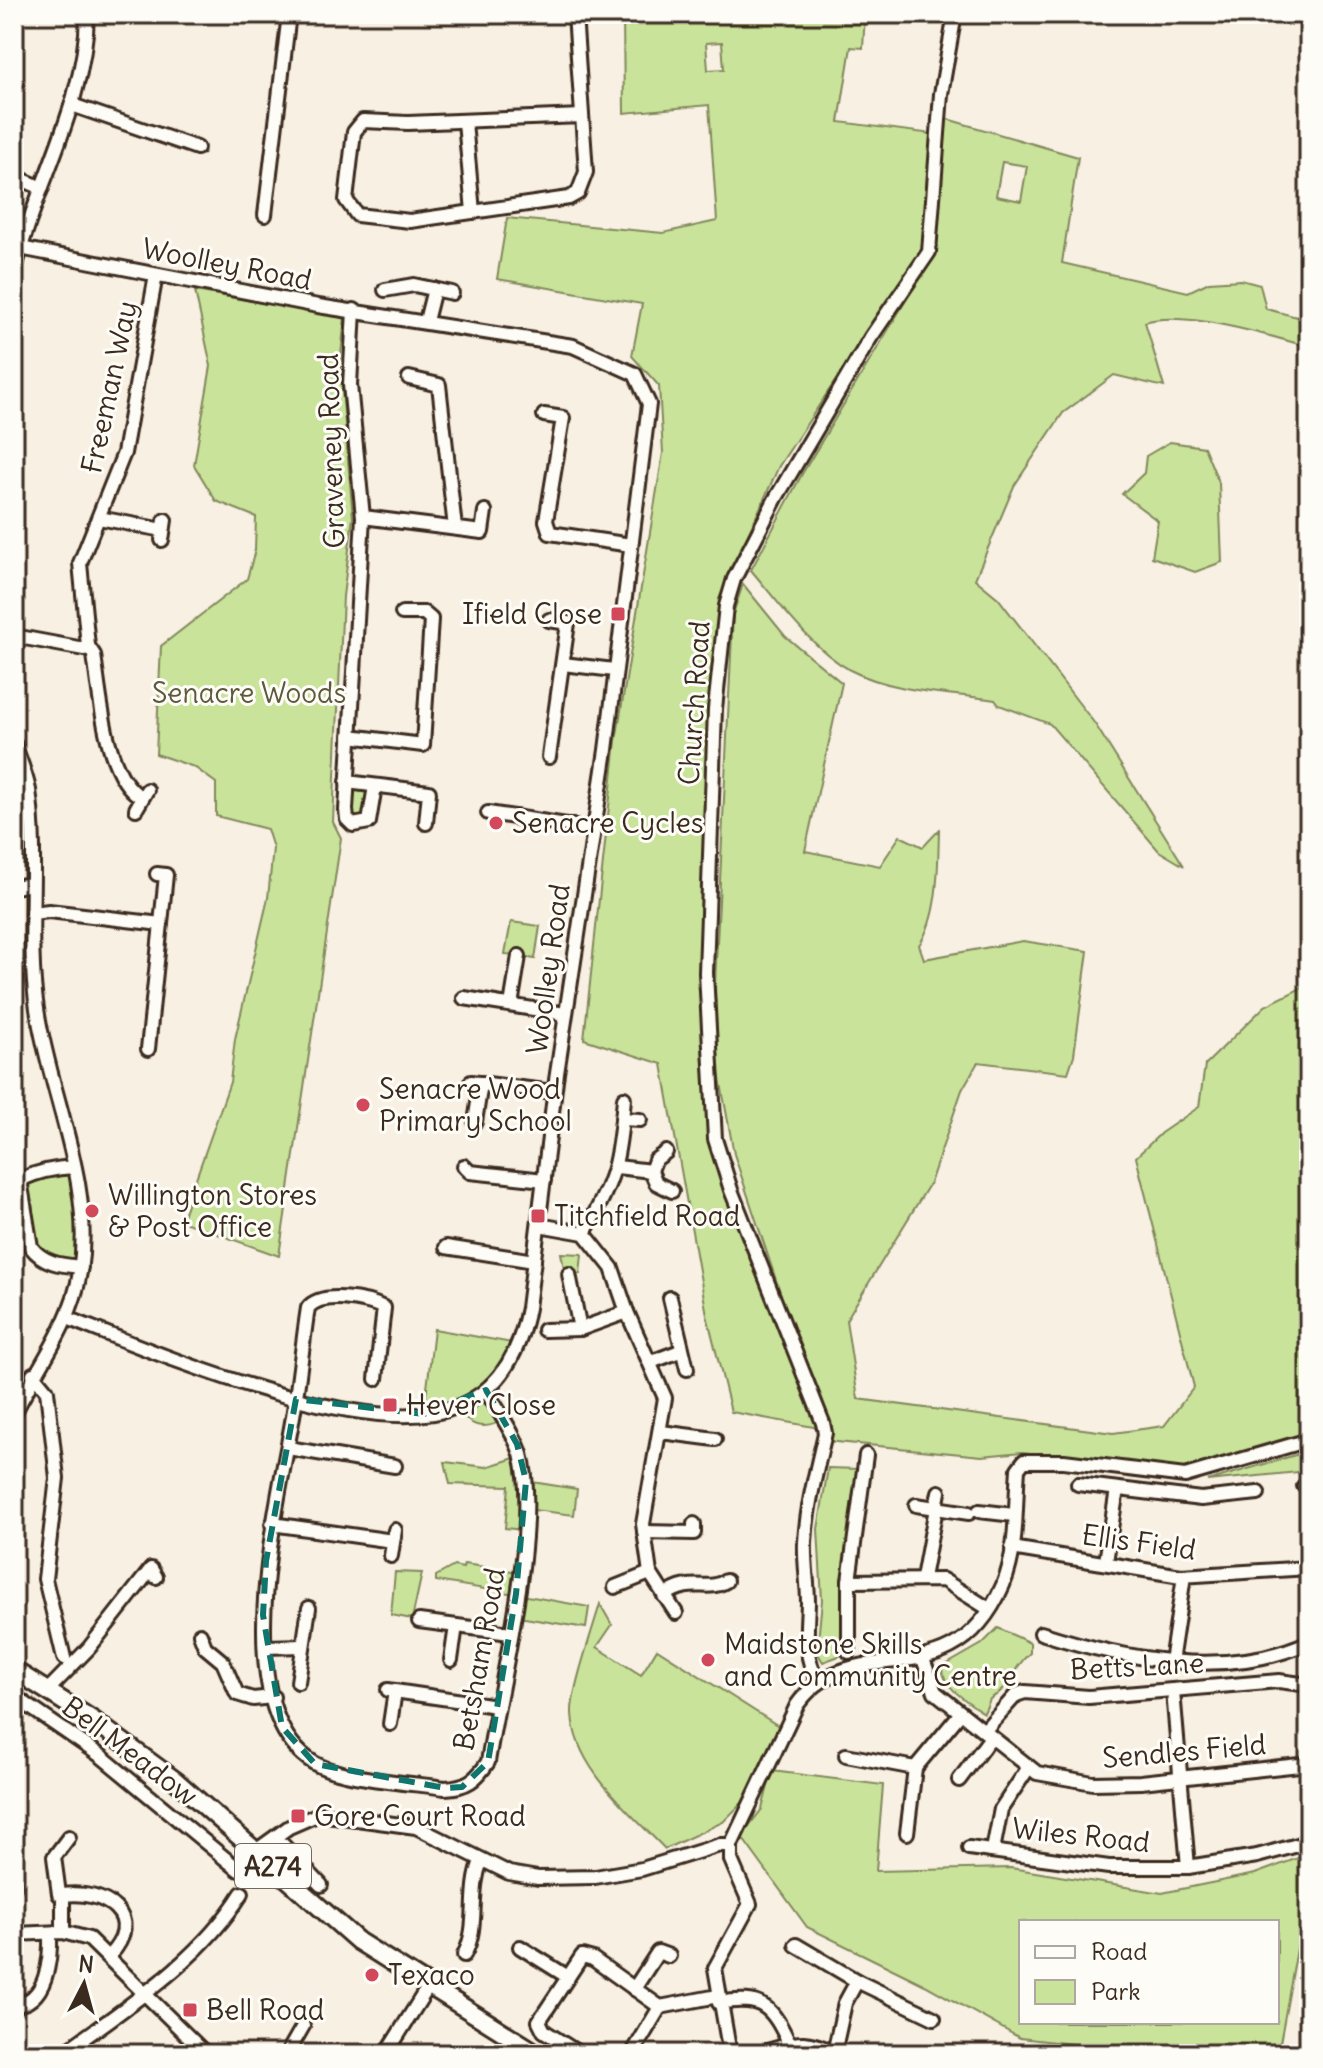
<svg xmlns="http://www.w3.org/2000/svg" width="1323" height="2068" viewBox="0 0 1323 2068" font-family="Delius,sans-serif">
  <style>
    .green { fill: #c9e49a; stroke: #82875c; stroke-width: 2; fill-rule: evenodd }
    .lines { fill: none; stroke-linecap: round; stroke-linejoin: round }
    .minor-casing { stroke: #3b2a1e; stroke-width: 18 }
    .major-casing { stroke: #3b2a1e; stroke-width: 22 }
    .minor { stroke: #fdfcf7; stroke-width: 12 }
    .major { stroke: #fdfcf7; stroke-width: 16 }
    .marked { fill: none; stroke: #0f766e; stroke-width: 6; stroke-dasharray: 16 10; stroke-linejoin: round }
    .poi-dot { fill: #d1495b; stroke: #fdfcf7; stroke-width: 3 }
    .labels { text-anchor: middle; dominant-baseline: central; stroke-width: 6; stroke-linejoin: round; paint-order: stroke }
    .shield { fill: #fdfcf7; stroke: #75695f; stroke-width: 2 }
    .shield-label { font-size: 26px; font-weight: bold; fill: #3b2a1e }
    .street-label { font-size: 28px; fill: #3b2a1e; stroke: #fdfcf7 }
    .poi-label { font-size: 28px; fill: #3b2a1e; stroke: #fdfcf7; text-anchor: start }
    .park-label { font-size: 28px; fill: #5e583d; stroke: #fdfcf7 }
  </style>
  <rect width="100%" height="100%" fill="#f7f0e3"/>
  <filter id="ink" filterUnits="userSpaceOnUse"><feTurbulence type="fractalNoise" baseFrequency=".0125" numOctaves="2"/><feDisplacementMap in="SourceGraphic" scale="16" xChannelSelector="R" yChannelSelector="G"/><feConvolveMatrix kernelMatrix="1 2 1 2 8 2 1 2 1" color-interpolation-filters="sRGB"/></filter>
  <g filter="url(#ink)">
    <g class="green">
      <path d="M623,14H865L863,48L851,47L839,122L933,134L927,242L779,466L719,599L700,922L708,1132L819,1428L731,1412L707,1315L662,1064L584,1039L616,741L663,453L659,386L632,356L642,304L497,279L507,218L663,233L717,221L709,105L624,113ZM722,42L724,69L708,70L706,43Z"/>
      <path d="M947,119L1078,157L1062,263L1188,292L1209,282L1241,280L1260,285L1266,309L1309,320V347C1268,335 1184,310 1145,322L1164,387L1114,375L1063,413L1014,486L975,579L998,598L1095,724L1184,866L1159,851L1050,724L999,705L995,700C949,693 892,692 850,670C812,649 778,602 751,570L802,474L930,260L936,240ZM1002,162L1027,166L1021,201L996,196Z"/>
      <path d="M195,291L345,317L340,365L353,518L343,596L333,822L341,838L279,1256L181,1221L230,1082L235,1039L268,898L273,848L267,829L216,816V783L194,767L156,754L161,646L247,579L255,550L256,517L216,501L194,465L211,366Z"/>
      <path d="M1170,442L1204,447L1219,483L1222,562L1195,572L1152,557L1158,521L1122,494L1144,473L1146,456Z"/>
      <path d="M743,584L785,636L842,683L805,851L880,866L900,836L923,847L939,830C938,865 939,916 919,945L924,959L1023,941L1088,951L1074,1055L1068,1073L978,1062L962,1090L930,1183L846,1320L858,1399L1113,1433L1164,1426L1194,1387L1136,1157L1161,1133L1199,1107L1205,1065L1265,1006L1309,984V1436L1187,1472L1022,1452L982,1456L827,1441L832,1424L781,1295L734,1154L717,1062L715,984L733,614Z"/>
      <path d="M347,782L375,786L372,814L353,825Z"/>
      <path d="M511,922L540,926L535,959L505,954Z"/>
      <path d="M74,1167L81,1267L37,1255L22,1179Z"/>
      <path d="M561,1253L582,1254L580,1274L565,1273Z"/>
      <path d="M434,1329L518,1344L486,1390L503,1420C484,1431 466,1427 459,1406L424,1414Z"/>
      <path d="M1309,1451V1479L1298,1472L1207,1481Z"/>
      <path d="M521,1456L526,1481L577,1489L574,1515L526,1509L524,1530L505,1528L509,1486L450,1484L445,1462L486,1467Z"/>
      <path d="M828,1468L858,1469C850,1529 834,1594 847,1653L823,1662L817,1652L822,1600L818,1529Z"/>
      <path d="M464,1564L519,1572L516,1594L589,1607L586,1628L512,1616L515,1594L436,1581V1576L454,1566L463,1568Z"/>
      <path d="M395,1572L422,1573L412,1619L391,1615Z"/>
      <path d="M600,1604L612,1625L597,1647L641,1675L657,1649L780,1727L753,1792L723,1822L665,1849C630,1812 574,1768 572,1713C571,1692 593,1628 600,1604Z"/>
      <path d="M998,1628L1030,1643V1653C1012,1668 1011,1688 990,1699L984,1713C968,1702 943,1688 942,1667L982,1644Z"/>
      <path d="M772,1771L883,1785L876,1871L1011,1868L1162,1893L1255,1874L1309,1854V1911L1305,1905L1278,2054H1159L1020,2038L925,1985L807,1927L741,1836L762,1809ZM1021,1922H1277V2022H1021Z"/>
    </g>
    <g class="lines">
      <g class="minor-casing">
        <g id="minor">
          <path d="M575,14L586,172L578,193L569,198L410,221L357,215L346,200L354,132L363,121L408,123L582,116"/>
          <path d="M72,105L197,148"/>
          <path d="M465,122L473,212"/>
          <path d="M14,176L42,188"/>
          <path d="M265,215L289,14"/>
          <path d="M20,248L318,306L573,346L635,374L649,404L606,750L556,1080L528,1308C520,1351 500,1390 457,1407C366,1443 157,1353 67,1318"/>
          <path d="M14,274C34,186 86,106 87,14"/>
          <path d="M385,290L414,285L452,293"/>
          <path d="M354,310L350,385L363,517L346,810L347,819L353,825L369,822L375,786"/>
          <path d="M426,321L434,289"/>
          <path d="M409,378L439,385L455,528"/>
          <path d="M544,415L563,418L546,521L550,533L631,545"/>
          <path d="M363,517L482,532L485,511"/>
          <path d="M99,518L163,530"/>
          <path d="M162,540L165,520"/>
          <path d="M14,636L84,649L88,646"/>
          <path d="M88,646L80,563L124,453L156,275"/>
          <path d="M88,646L94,655C100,694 105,777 141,797"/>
          <path d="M563,664L614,670"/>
          <path d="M350,736L423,745L431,619L424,613H402"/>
          <path d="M14,743C19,758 26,774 29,790C39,862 26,936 37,1009C50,1096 94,1182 80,1272C72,1324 37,1368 14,1414"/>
          <path d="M549,757L568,623L549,620"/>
          <path d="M347,782L429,792L426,823"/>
          <path d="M136,809L147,790"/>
          <path d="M488,813L593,829"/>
          <path d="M14,887L32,884"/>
          <path d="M32,913L49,911L161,924"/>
          <path d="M464,998L565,1014"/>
          <path d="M511,1005L519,956"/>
          <path d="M148,1049L166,875L157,874"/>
          <path d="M471,1082L554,1092"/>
          <path d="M622,1119L640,1120"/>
          <path d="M475,1122L481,1083"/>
          <path d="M666,1152L655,1160L651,1171L656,1183L672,1191"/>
          <path d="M464,1166L470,1172L544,1180"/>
          <path d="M74,1167C56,1168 39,1171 22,1179L21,1186L31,1247C44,1264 61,1265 81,1267"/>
          <path d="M617,1167L651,1171"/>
          <path d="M539,1225L584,1233L612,1268L627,1312L665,1398L643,1524L650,1573L676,1613"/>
          <path d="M584,1233C615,1180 619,1160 624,1098"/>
          <path d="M446,1247L534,1261"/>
          <path d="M569,1274L580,1329"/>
          <path d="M670,1298L687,1369"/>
          <path d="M544,1330L580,1329L627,1312"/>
          <path d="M651,1362L680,1351"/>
          <path d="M33,1374L47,1391L57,1478L45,1579L64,1658"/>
          <path d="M376,1379L384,1308C367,1299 320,1291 308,1308C302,1346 299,1384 292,1422C278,1503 226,1710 314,1763C341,1779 412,1783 445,1788C467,1787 476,1780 488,1762C500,1683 541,1527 521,1454C514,1432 497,1410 486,1390"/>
          <path d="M661,1432L715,1439"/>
          <path d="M288,1448L395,1466"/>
          <path d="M1078,1484L1201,1499L1258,1493"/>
          <path d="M1304,1486L1309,1490"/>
          <path d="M916,1505L969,1513"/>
          <path d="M979,1511L1014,1515"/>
          <path d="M272,1524L393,1541"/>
          <path d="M644,1532L694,1533V1524"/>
          <path d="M1012,1548L1181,1576L1309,1568"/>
          <path d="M391,1556L395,1530"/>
          <path d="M1106,1562L1117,1489"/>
          <path d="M923,1578L939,1492"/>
          <path d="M849,1581L943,1580L989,1609"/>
          <path d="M615,1587L650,1573"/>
          <path d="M664,1596C693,1576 706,1593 726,1581"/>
          <path d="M419,1621L510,1633"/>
          <path d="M1041,1633C1123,1659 1227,1680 1309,1642"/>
          <path d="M200,1634L205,1647L223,1662L237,1694L253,1699L273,1697"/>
          <path d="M265,1647L303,1646"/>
          <path d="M849,1652V1581L866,1455"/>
          <path d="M923,1659L935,1692L1037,1773L1093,1783L1141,1782L1309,1764"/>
          <path d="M451,1660L456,1626"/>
          <path d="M1171,1662L1184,1576"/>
          <path d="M818,1681C803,1655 807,1632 808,1603C808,1583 804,1563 805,1542C807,1505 817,1469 825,1433L823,1423L731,1190L715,1139L706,973L715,709L726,606L734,579L776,498L871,337L929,252L941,94L955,14"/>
          <path d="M298,1682L309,1608"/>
          <path d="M48,1690L89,1648L151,1569L156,1577"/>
          <path d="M388,1690L496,1706"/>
          <path d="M14,1696L101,1756L239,1870"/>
          <path d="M390,1724L395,1691"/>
          <path d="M984,1731L1016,1695L1025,1692L1089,1697L1279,1681L1309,1685"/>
          <path d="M846,1755L915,1768L960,1714"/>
          <path d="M959,1780L991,1737"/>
          <path d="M907,1833L915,1768"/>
          <path d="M282,1844L321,1885"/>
          <path d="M969,1848L1109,1867H1188L1173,1691"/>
          <path d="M257,1850L289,1827L319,1814L416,1827L509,1873L538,1878L595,1877L642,1869L720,1845H731"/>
          <path d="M993,1850L1001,1809L1029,1767"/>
          <path d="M1188,1867L1257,1856L1309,1842"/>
          <path d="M14,1880V1888"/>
          <path d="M63,1895C104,1889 147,1916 109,1956"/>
          <path d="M63,1932V1895L59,1894L54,1857L69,1837"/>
          <path d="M14,1934L63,1932L89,1939L206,2054"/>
          <path d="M796,1945L857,1981"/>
          <path d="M520,1947L568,1977"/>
          <path d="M464,1955C480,1926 468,1893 481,1861"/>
          <path d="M634,1989L658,1952L669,1956"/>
          <path d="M719,2003C764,1995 772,2007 790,2045"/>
          <path d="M14,2005C47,2003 51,1959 50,1933"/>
          <path d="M834,2053L845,2003L857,1981L934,2018"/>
          <path d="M62,2054C126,2007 199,1962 242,1893"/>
          <path d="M287,2054L303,2026"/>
          <path d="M386,2054L428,1987"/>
          <path d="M580,2054L544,2031L539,2021L582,1956L593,1959L660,2007L718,1996"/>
          <path d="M632,2054L660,2007"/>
          <path d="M730,2054L715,1968L750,1904L731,1860V1845L797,1705C854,1625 950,1706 1003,1585C1018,1550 1015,1506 1018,1469L1024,1461H1064L1185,1476L1309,1440"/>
          <path d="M755,2054C791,2046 801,2034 836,2054"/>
        </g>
      </g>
      <g class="major-casing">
        <path id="major" d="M14,1670L93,1720L176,1781L358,1941L538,2054"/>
      </g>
      <use href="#minor" class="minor"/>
      <use href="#major" class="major"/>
    </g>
  </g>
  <path class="marked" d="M486,1390L517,1444L526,1481L516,1594L488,1762L462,1787L445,1788L315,1764L282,1727L263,1615L266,1561L296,1399L424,1414Z"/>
  <g class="poi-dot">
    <rect x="610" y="606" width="16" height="16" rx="4"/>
    <circle cx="496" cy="823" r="8"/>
    <circle cx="363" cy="1105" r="8"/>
    <circle cx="92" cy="1211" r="8"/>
    <rect x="530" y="1208" width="16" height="16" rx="4"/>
    <rect x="382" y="1397" width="16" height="16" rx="4"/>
    <circle cx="708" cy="1660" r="8"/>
    <rect x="290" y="1808" width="16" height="16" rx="4"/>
    <circle cx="372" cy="1975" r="8"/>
    <rect x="182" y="2002" width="16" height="16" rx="4"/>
  </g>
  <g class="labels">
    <rect class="shield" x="235" y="1844" width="76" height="44" rx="6"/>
    <g class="shield-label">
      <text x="273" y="1866">A274</text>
    </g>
    <g class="street-label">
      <text transform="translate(227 264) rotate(11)">Woolley Road</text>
      <text transform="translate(109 387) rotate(-78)">Freeman Way</text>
      <text transform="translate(331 451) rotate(-92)">Graveney Road</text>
      <text transform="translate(694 703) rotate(-86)">Church Road</text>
      <text transform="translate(548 969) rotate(-82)">Woolley Road</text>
      <text transform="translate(1139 1542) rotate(8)">Ellis Field</text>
      <text transform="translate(479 1659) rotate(-80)">Betsham Road</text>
      <text transform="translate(1137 1666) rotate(-3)">Betts Lane</text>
      <text transform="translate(130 1751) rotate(37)">Bell Meadow</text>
      <text transform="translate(1184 1751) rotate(-5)">Sendles Field</text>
      <text transform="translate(1081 1835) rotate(6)">Wiles Road</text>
    </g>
    <g class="poi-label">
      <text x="602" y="614" text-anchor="end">Ifield Close</text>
      <text x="512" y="823">Senacre Cycles</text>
      <text x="379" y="1089">Senacre Wood<tspan x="379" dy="32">Primary School</tspan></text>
      <text x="108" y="1195">Willington Stores<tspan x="108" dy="32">&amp; Post Office</tspan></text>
      <text x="554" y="1216">Titchfield Road</text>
      <text x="406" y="1405">Hever Close</text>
      <text x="724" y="1644">Maidstone Skills<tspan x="724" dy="32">and Community Centre</tspan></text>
      <text x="314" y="1816">Gore Court Road</text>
      <text x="388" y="1975">Texaco</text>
      <text x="206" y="2010">Bell Road</text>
    </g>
    <g class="park-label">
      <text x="249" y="693">Senacre Woods</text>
    </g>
  </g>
  <rect width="1323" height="2068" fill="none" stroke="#fdfcf7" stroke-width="48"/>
  <rect x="24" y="24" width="1275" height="2020" fill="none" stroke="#3b2a1e" stroke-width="3" filter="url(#ink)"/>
  <rect x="1019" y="1920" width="260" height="104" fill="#fdfcf7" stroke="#afa8a0" stroke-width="2"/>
  <rect x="1035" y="1946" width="40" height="12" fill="#fdfcf7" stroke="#afa8a0" stroke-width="2"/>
  <text x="1091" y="1960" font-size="24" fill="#3b2a1e">Road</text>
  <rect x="1035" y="1980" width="40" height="24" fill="#c9e49a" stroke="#afa8a0" stroke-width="2"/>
  <text x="1091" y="2000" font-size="24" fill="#3b2a1e">Park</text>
  <g transform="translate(84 1984) rotate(6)" stroke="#fdfcf7" stroke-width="6" paint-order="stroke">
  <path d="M0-6L14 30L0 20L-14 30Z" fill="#3b2a1e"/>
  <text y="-12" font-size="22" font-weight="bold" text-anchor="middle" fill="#3b2a1e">N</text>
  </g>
</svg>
